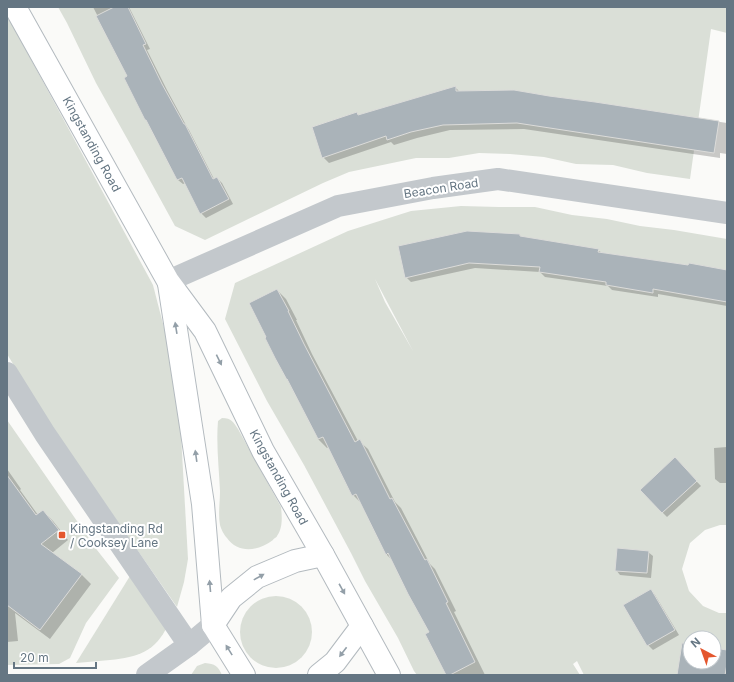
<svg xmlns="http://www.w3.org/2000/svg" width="734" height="682" viewBox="0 0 734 682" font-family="Inter,sans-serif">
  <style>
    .green { fill: #dadfd7; fill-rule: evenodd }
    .shadow { fill: #0003 }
    .building { fill: #aab3b9; stroke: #dcdcda }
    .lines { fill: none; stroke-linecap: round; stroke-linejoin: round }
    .secondary-casing { stroke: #b3babf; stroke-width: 24 }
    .street { stroke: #c3c8cc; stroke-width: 22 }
    .secondary { stroke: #fff; stroke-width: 22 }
    .oneway { fill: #939fa8 }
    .poi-dot { fill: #e4572e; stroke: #fff; stroke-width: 1.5 }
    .labels { text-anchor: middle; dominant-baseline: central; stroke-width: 4; stroke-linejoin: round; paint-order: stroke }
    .street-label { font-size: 12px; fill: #657683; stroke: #fff }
    .poi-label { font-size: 12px; fill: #657683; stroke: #fff; text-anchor: start }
  </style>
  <rect width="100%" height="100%" fill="#fafaf8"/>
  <g class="green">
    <path d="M58,7H727V33L711,29L690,179L647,173L613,165L576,164L544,157L510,154L479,153L449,158H416L349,172L323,183L205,240L175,226L129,142L96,83L67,23Z"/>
    <path d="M7,15L153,285L178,382L188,559L184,582L177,607L51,426L7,354Z"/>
    <path d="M461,206L499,207H535L572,215L607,219L640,226L674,230L727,239V525H720L705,530L690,543L682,569L689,591L703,606L719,613H727V675H584L577,661L573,664L580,675H417L414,671L398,638L365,581L351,553L304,465L267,401L225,319L235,283L348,231L411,211ZM375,279L413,351L385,302ZM690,638H714V662H690Z"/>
    <path d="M222,418C232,418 233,422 238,429L281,507C282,516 283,528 277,536C277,537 273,539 273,540C259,551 238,554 227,538C224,535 221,529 220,525C218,514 220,502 220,491C219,468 216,444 218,421Z"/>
    <path d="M7,420L97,550L119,578L86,623L70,658L59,664L7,665Z"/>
    <path d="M130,576L168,625C155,652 138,657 110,660C99,661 88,662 76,663Z"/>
    <circle cx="276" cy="632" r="36"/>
    <path d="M205,663C215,664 218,666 222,675H191L197,666Z"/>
  </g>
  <g class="shadow">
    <path d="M93,7H129L150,49L147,50L167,90L187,127L189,130L214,179L217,178L222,183L233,204L206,218L201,213L186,183L183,184L178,180L149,123L129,77Z"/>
    <path d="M456,88L460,92L549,97L594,103L727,123V154L720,153V158L524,129L450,130L417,138L394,145L391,142L329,163L323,157L357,113L360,116Z"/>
    <path d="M520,235L522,238L598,250L602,253L727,271V306L658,294V297L612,290L608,286L545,277L540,272L475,268L411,282L406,277Z"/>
    <path d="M277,290L286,299L297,320H296L312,354L358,441H359L368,449L395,502L401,508L430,564L435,569L456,611L454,612L485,675H447L430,633L393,561L386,554L361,503L353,495L329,447L327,448L318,439Z"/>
    <path d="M727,447V483H720L715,479L714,448Z"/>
    <path d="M675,459L701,486L667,517L662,512Z"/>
    <path d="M7,469L21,489L20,490L38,515L43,511L53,521L68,540L52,553L82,575L91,584L50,639L15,613L18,641L7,642Z"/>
    <path d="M648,552L653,556L651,578L620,575L616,570Z"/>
    <path d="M651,590L655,595L679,635L653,650L648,645Z"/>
    <path d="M690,645V662H714V649L727,651V675H678Z"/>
  </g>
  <g class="building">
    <path d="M114,7H128L146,44L143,45L162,84L184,124H185L213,179L217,177L229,199L200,214L182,178L177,180L146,120H145L124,78L127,76L96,16Z"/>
    <path d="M456,86V91L514,90L549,96L595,102L719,121L714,153L517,123L443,125L411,132L387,140L386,136L322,158L312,127L357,112L358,115Z"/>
    <path d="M467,231L520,234V236L599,249L598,252L688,265L689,263L727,270V302L653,289V293L606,285V282L539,272L540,267L469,263L405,278L398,246Z"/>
    <path d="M277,289L289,311H288L304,344L355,442L360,439L390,499L392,498L425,560L427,559L448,602L446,603L475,662L450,675H446L425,634L429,632L408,594L388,553L386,555L356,494L352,496L323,437L318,439L287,379V380L275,358L265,338L266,337L249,303Z"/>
    <path d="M675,457L697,481L662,513L640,490Z"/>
    <path d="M7,475L36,515L43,510L59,530L41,544L82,574L40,630L7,605Z"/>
    <path d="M617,548L649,551L647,573L615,571Z"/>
    <path d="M651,589L675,630L647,646L623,605Z"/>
    <path d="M682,643L690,644V662H714V648L727,650V664L725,675H677Z"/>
  </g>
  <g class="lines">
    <g class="secondary-casing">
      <g id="secondary">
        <path d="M15,7L168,281L205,331L263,451L323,555L389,675"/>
        <path d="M169,284L203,504L213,625L244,675"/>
        <path d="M213,625L231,598L257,577L295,561L323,555"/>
        <path d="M319,675L335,662L362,626"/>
      </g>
    </g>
    <g class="street">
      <path d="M168,281L338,206L433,188L498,179L727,213"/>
      <path d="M7,373L45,434L189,645"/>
      <path d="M147,675L189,645L213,625"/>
    </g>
    <use href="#secondary" class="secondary"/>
  </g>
  <defs><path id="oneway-solid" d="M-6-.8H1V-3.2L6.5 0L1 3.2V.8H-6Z"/></defs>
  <g class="oneway">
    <use href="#oneway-solid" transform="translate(176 328) rotate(-99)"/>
    <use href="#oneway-solid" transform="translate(219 360) rotate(64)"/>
    <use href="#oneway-solid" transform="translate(196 456) rotate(-98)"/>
    <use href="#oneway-solid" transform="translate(259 577) rotate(-29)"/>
    <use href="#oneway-solid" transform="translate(210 586) rotate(-95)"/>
    <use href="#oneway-solid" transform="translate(342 589) rotate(61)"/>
    <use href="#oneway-solid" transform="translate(229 650) rotate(-122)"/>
    <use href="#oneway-solid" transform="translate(343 652) rotate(127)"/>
  </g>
  <rect class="poi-dot" x="58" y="531" width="8" height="8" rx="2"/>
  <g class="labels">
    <g class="street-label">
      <text transform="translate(92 144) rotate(61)">Kingstanding Road</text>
      <text transform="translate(441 188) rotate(-9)">Beacon Road</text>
      <text transform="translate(279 477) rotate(61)">Kingstanding Road</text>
    </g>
    <g class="poi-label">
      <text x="70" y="528">Kingstanding Rd<tspan x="70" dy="14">/ Cooksey Lane</tspan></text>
    </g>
  </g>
  <rect width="734" height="682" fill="none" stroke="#657683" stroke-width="16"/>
  <g transform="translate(702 650) rotate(319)"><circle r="19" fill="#ffffff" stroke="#c1c8cd"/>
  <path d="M0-3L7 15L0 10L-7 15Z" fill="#e4572e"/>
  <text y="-6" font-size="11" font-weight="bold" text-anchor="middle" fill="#657683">N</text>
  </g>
  <path d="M14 662v6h82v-6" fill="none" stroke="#657683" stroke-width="2"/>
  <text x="20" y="662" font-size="12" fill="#657683" stroke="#ffffff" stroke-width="3" paint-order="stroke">20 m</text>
</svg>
